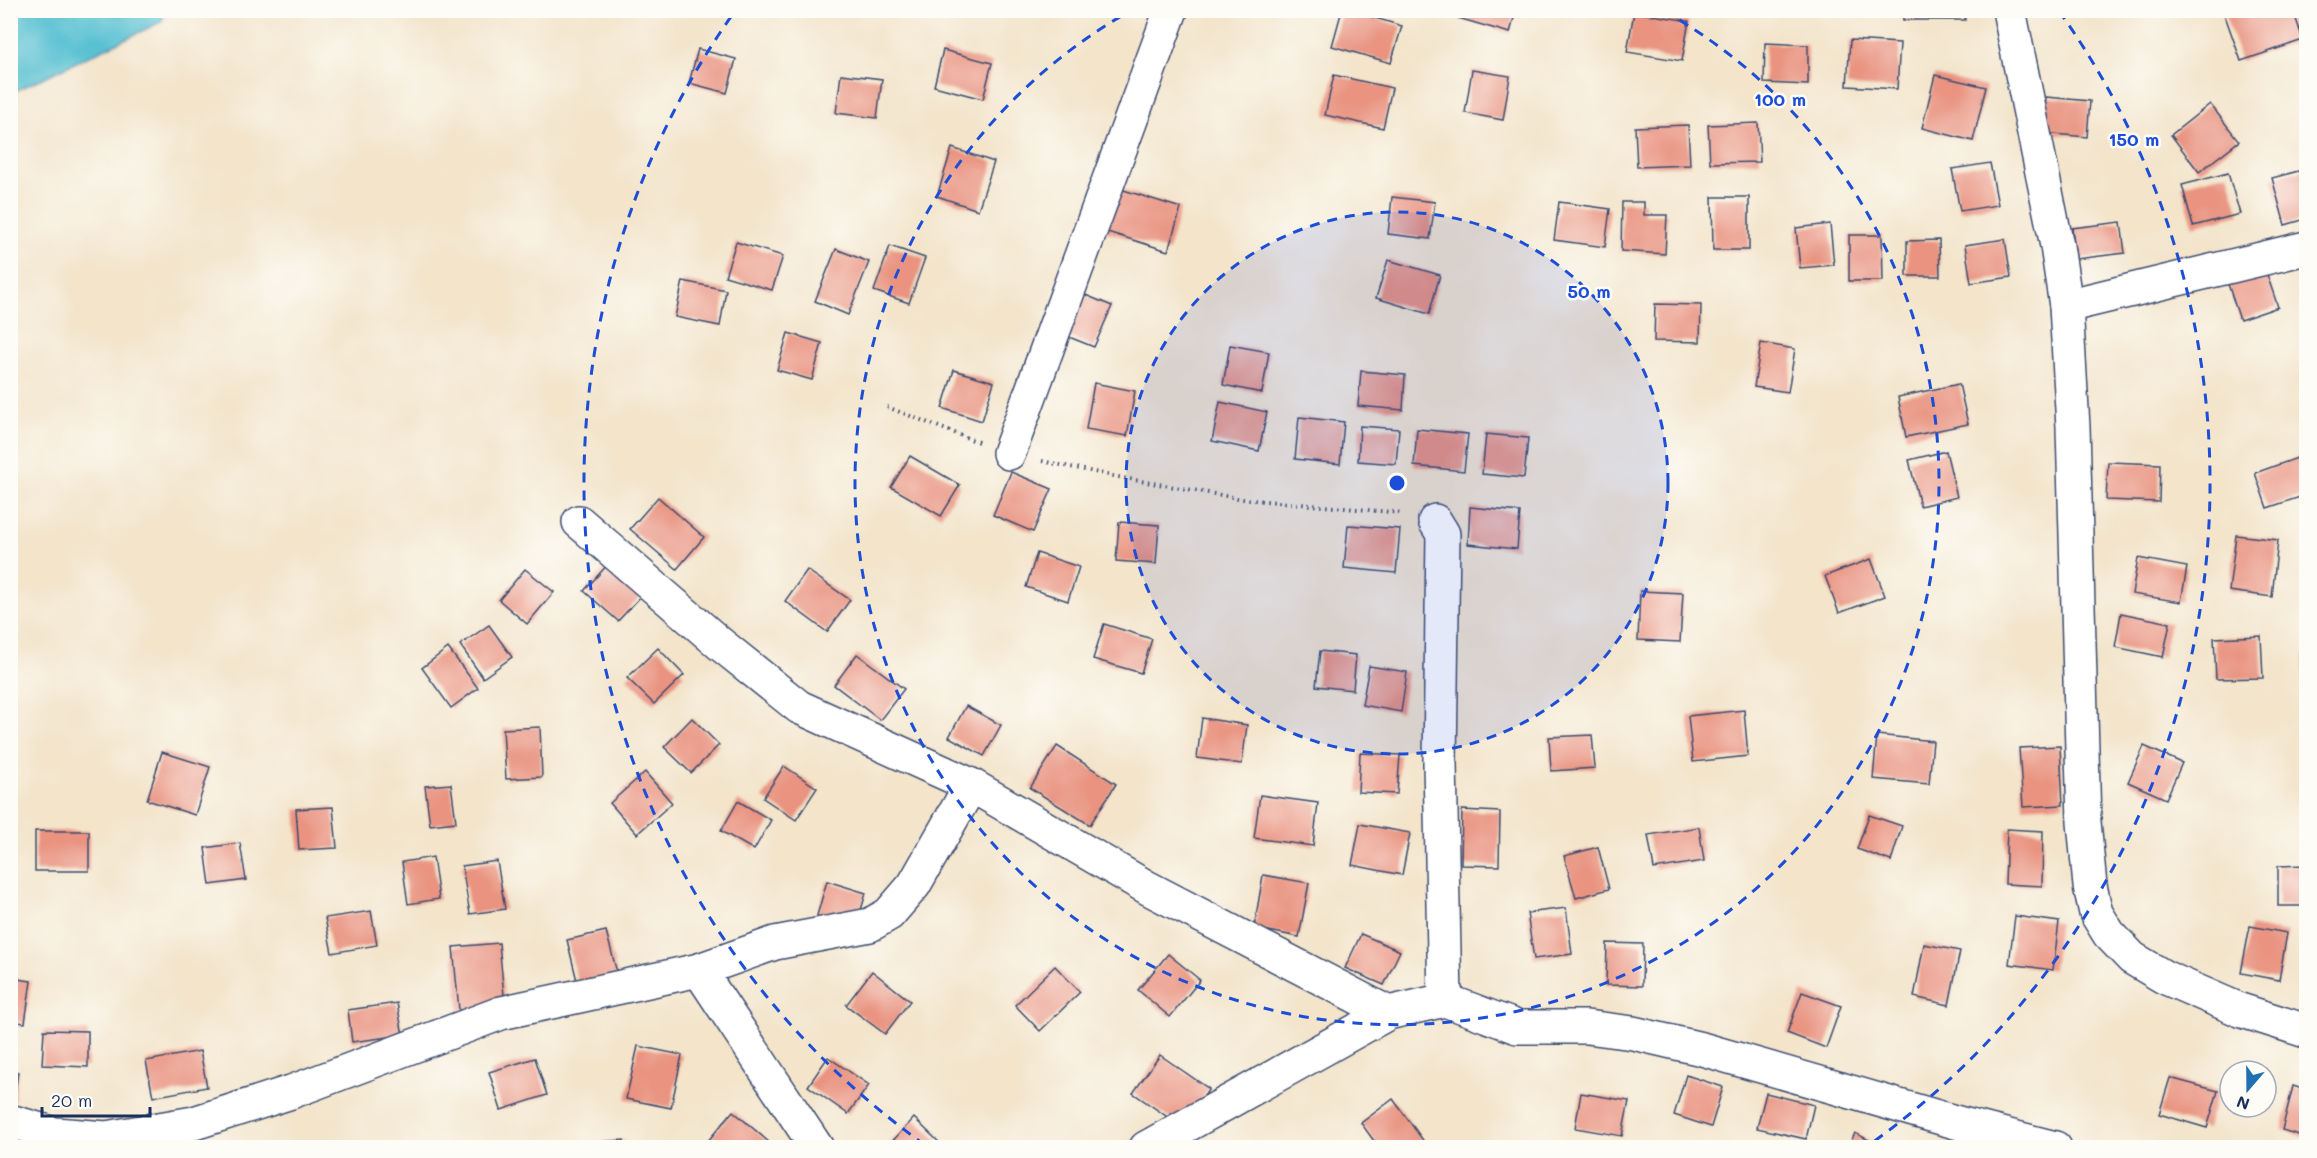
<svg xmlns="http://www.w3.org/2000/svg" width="2317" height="1158" viewBox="0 0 2317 1158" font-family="Mali,sans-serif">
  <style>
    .water { fill: #55bfd1; stroke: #387798; stroke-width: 1.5 }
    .building { fill: #e99380 }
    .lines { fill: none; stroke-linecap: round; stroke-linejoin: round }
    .street-casing { stroke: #3b4a6e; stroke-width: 36 }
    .path { stroke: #3b4a6e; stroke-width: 4; stroke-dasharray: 1.5 4.5; stroke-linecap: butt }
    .street { stroke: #fff; stroke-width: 33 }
    .ring { fill: none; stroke: #1d4ed8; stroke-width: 3; stroke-dasharray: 10 8 }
    .centre { fill: #1d4ed8; stroke: #fdfcf7; stroke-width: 3 }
    .ring-label { font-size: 18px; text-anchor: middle; font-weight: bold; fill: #1d4ed8; stroke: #fdfcf7; stroke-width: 5; stroke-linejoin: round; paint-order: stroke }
  </style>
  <rect width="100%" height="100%" fill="#fdfcf7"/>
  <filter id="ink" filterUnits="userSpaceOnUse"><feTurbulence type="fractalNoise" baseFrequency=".0167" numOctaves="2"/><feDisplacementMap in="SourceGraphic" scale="12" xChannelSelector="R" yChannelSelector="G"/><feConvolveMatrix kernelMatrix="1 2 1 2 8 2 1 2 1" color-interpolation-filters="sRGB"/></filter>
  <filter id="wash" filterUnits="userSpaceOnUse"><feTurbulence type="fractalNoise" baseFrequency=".008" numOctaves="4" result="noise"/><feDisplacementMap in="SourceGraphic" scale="24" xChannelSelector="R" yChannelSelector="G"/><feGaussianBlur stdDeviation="1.35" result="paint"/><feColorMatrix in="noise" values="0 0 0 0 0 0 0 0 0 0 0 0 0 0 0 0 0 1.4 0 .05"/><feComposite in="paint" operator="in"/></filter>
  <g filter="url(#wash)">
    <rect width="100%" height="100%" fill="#f3e4ca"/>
    <path class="water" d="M11,10H166V11L161,22L11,93Z"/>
    <g id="blocks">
      <g class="building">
        <path d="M1342,10H1349L1402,26L1391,63L1332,46Z"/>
        <path d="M1460,10H1516L1510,33L1458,18Z"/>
        <rect x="1903" y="10" width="62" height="10"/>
        <path d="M2232,10H2293L2303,40L2241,61L2224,13Z"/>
        <path d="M1634,12L1689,21L1682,61L1627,52Z"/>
        <path d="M1850,40L1900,43L1897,89L1847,86Z"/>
        <path d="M1765,43L1808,45V85L1764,83Z"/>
        <path d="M698,49L736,59L727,93L689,83Z"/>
        <path d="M943,50L992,63L983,99L934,86Z"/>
        <path d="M1472,70L1510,76L1503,120L1465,113Z"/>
        <path d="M841,74L882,79L877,118L836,113Z"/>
        <path d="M1334,75L1392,88L1383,128L1325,115Z"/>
        <path d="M1935,75L1986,87L1973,141L1922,128Z"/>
        <path d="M2046,97L2090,101L2087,137L2043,133Z"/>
        <path d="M2210,104L2239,141L2199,172L2171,135Z"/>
        <path d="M1758,123L1760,162L1710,163L1708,125Z"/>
        <path d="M1688,125L1690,165L1637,167L1635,127Z"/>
        <path d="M952,148L994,162L978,210L937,196Z"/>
        <path d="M1990,163L1998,205L1960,211L1952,169Z"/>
        <path d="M2306,169V219L2285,225L2272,178Z"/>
        <path d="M2228,173L2240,214L2193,226L2182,185Z"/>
        <path d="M1114,187L1181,208L1168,251L1101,230Z"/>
        <path d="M1392,197L1435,202L1430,239L1388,234Z"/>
        <path d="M1712,197H1749V250H1713Z"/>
        <path d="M1559,202L1610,209L1605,247L1554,240Z"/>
        <path d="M1622,202H1644V215H1667L1665,254L1621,251Z"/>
        <path d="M2121,222L2125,253L2076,259L2072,228Z"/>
        <path d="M1830,224L1834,265L1800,268L1796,228Z"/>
        <path d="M1849,235H1882L1883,281H1849Z"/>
        <path d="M2005,239L2011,277L1971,283L1965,245Z"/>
        <path d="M1939,240L1940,276H1907V241Z"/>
        <path d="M736,242L783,256L772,290L725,276Z"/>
        <path d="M890,246L925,258L909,303L874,291Z"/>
        <path d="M836,249L869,262L848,315L815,301Z"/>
        <path d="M1388,260L1440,275L1429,314L1376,298Z"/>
        <path d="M2263,263L2278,307L2240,320L2225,275Z"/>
        <path d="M683,281L726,290L720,326L675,317Z"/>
        <path d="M1076,291L1112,306L1094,347L1059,333Z"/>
        <path d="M1655,304L1701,305L1700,342L1654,341Z"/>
        <path d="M788,333L822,343L812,380L777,370Z"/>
        <path d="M1761,343L1795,349L1788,392L1754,387Z"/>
        <path d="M1230,345L1269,352L1262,393L1223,385Z"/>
        <path d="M954,370L994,382L982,421L942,408Z"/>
        <path d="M1361,371L1405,375L1403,410L1358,406Z"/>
        <path d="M1094,383L1135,391L1127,436L1086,429Z"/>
        <path d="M1959,384L1968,424L1906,437L1898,397Z"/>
        <path d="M1220,402L1267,412L1259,451L1212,441Z"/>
        <path d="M1299,417L1344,422L1340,464L1295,459Z"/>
        <path d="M1360,426L1399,429L1396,464L1358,461Z"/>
        <path d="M1417,429L1468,434L1464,471L1414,466Z"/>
        <path d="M1486,434L1528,438L1524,478L1482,474Z"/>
        <path d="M1946,451L1957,497L1920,506L1909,460Z"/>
        <path d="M910,456L960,485L941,516L891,487Z"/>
        <path d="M2300,457L2306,476V495L2267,508L2255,473Z"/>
        <path d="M2108,462L2160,464L2159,502L2106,500Z"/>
        <path d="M1011,472L1052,489L1033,532L993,515Z"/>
        <path d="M658,497L704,537L677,569L630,529Z"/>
        <path d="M1470,507L1520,512L1517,549L1468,544Z"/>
        <path d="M1119,522L1159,525L1156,564L1116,561Z"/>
        <path d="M1348,525L1400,529L1396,573L1344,568Z"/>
        <path d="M2236,535L2278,540L2272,597L2229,591Z"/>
        <path d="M1037,553L1079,567L1068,601L1026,587Z"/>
        <path d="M2138,558L2187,567L2181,602L2132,594Z"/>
        <path d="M1871,559L1885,596L1839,613L1825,576Z"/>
        <path d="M608,564L642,595L618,621L584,591Z"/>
        <path d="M525,569L554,592L527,624L499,600Z"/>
        <path d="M807,570L850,600L827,632L785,601Z"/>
        <path d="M1640,591L1683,593L1680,642L1638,640Z"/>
        <path d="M2121,613L2170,623L2163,657L2115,647Z"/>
        <path d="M1104,624L1152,639L1141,673L1093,659Z"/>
        <path d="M489,625L512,657L483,678L460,645Z"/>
        <path d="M2261,636L2263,678L2216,679L2214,638Z"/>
        <path d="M448,648L478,688L451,708L422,668Z"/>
        <path d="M658,648L684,675L654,704L627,678Z"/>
        <path d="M1320,651L1356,655L1353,690L1316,686Z"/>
        <path d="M857,654L904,689L880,720L834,685Z"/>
        <path d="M2303,657H2306V698H2305Z"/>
        <path d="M1369,666L1407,672L1401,712L1362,705Z"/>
        <path d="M966,706L1001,725L984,756L949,737Z"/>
        <path d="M1744,710L1748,756L1693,762L1688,716Z"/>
        <path d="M692,718L719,745L691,773L664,747Z"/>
        <path d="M1202,718L1247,725L1242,764L1197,758Z"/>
        <path d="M540,727L542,777L506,779L503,729Z"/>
        <path d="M1592,735L1595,768L1551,771L1549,737Z"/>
        <path d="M1877,735L1933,741L1929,784L1873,779Z"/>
        <path d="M1057,746L1116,784L1090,825L1030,788Z"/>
        <path d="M2060,746L2063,805L2023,807L2019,748Z"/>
        <path d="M2144,746L2182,763L2166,799L2128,782Z"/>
        <path d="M162,752L210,767L195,815L147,800Z"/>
        <path d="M1360,753L1400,755L1397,794L1358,792Z"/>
        <path d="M784,766L817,788L796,820L763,798Z"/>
        <path d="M645,772L672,803L637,834L610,803Z"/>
        <path d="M451,784L456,822L430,825L425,786Z"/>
        <path d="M1260,795L1318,803L1313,846L1254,838Z"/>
        <path d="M738,801L771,820L754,850L721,831Z"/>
        <path d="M333,807L337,848L299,850L296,809Z"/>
        <path d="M1462,810L1500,812L1499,866L1461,865Z"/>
        <path d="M1869,815L1902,826L1891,861L1857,849Z"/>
        <path d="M1360,824L1410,833L1402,875L1352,865Z"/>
        <path d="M1699,827L1704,861L1654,869L1648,835Z"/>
        <path d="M2007,829L2043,831L2042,886L2005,884Z"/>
        <rect x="35" y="831" width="54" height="40"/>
        <path d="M240,843L246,880L210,885L205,848Z"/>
        <path d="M1598,847L1609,889L1576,898L1564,856Z"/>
        <path d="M433,857L439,899L408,904L402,862Z"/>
        <path d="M497,861L505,909L470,914L462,866Z"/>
        <path d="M2306,865V906H2278V866Z"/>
        <path d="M1263,875L1309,883L1299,937L1254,928Z"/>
        <path d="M827,881L866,893L855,931L816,919Z"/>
        <path d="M1566,908L1572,954L1534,959L1527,913Z"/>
        <path d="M371,911L377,945L332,953L325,918Z"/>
        <path d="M2015,916L2059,922L2053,970L2009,964Z"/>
        <path d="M2250,926L2287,933L2279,980L2241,973Z"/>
        <path d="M606,931L620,984L580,993L567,940Z"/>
        <path d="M1361,934L1400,951L1384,985L1345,968Z"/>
        <path d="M499,943L505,1006L459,1010L453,947Z"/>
        <path d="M1607,943L1643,944L1642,986L1606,985Z"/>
        <path d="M1924,944L1960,951L1949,1005L1914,997Z"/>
        <path d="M1168,954L1200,980L1170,1017L1138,990Z"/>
        <path d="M1055,966L1080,992L1040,1031L1015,1005Z"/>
        <path d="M872,971L910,1001L885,1034L846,1005Z"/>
        <path d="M10,978L31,981L25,1023L10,1021Z"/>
        <path d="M1802,992L1841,1006L1826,1048L1787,1033Z"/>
        <path d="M397,1003L403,1035L352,1042L348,1010Z"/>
        <path d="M44,1030L88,1031V1067L42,1065Z"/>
        <path d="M638,1046L682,1055L671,1108L626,1099Z"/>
        <path d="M200,1051L207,1087L153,1097L146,1061Z"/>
        <path d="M1160,1055L1209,1089L1182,1127L1133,1093Z"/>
        <path d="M828,1057L869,1085L848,1114L808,1086Z"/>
        <path d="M535,1058L547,1095L501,1110L489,1072Z"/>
        <path d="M10,1071L18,1072L13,1108H10Z"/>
        <path d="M1686,1075L1723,1087L1711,1127L1674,1115Z"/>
        <path d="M2170,1078L2218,1091L2207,1128L2159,1114Z"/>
        <path d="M2293,1086L2306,1090V1137L2282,1130Z"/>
        <path d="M1581,1093L1629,1101L1622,1136L1575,1128Z"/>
        <path d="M1766,1093L1814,1105L1806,1139L1757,1128Z"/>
        <path d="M1393,1099L1425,1143L1418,1148H1379L1361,1123Z"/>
        <path d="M733,1111L770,1143L766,1148H713L707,1142Z"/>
        <path d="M914,1118L945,1148H886Z"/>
        <path d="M1855,1133L1884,1148H1848Z"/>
        <path d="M624,1140L625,1148H587V1143Z"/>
        <path d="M1949,1143L1972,1146V1148H1949Z"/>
      </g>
    </g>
  </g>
  <g filter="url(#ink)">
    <use href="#blocks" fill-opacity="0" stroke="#3b4a6e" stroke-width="1.5"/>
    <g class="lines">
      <g class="street-casing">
        <g id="street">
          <path d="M2009,10L2057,246L2066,306L2073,427L2084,822L2090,886L2096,913L2109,934L2132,958L2164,977L2240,1010L2306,1031"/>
          <path d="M2066,306L2306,248"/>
          <path d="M1009,453L1171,10"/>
          <path d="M1435,521L1443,534L1440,763L1445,1000"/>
          <path d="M579,522L719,643L799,707L971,785L1148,888L1388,1013"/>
          <path d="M699,970L817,1148"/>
          <path d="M10,1121L55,1134L106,1138L194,1123L291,1092L501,1013L699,970L775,943L870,925L889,914L914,885L971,785"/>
          <path d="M1146,1148L1388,1013L1445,1000L1517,1027H1587L1633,1033L1702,1049L1962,1124L2055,1148"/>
        </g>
      </g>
      <g class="path">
        <path d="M887,407L978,442"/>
        <path d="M1042,461L1118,477L1243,499L1402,513"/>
      </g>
      <use href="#street" class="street"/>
    </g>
  </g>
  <circle cx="1397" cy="483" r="271" fill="#1d4ed8" fill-opacity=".12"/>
  <g class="ring">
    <circle cx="1397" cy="483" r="271"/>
    <path d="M1664 11A542 542 0 1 1 1130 11"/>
    <path d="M925 1145A813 813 0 0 1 735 11M2059 11A813 813 0 0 1 1869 1145"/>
  </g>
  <circle cx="1397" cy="483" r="9" class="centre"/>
  <g class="ring-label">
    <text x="1780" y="106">100 m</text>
    <text x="2134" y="146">150 m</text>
    <text x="1589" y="298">50 m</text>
  </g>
  <rect width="2317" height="1158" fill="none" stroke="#fdfcf7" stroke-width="36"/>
  <g transform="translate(2248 1089) rotate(200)"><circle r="28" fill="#fdfcf7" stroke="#a3aaba" stroke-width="1.5"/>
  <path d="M0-4.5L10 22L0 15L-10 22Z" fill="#1f6fb2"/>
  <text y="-9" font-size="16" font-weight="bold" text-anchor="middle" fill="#1b2f5e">N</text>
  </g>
  <path d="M42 1107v9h108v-9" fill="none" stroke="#1b2f5e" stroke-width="3"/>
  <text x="51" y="1107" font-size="18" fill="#1b2f5e" stroke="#fdfcf7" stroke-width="4.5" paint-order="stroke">20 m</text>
</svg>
